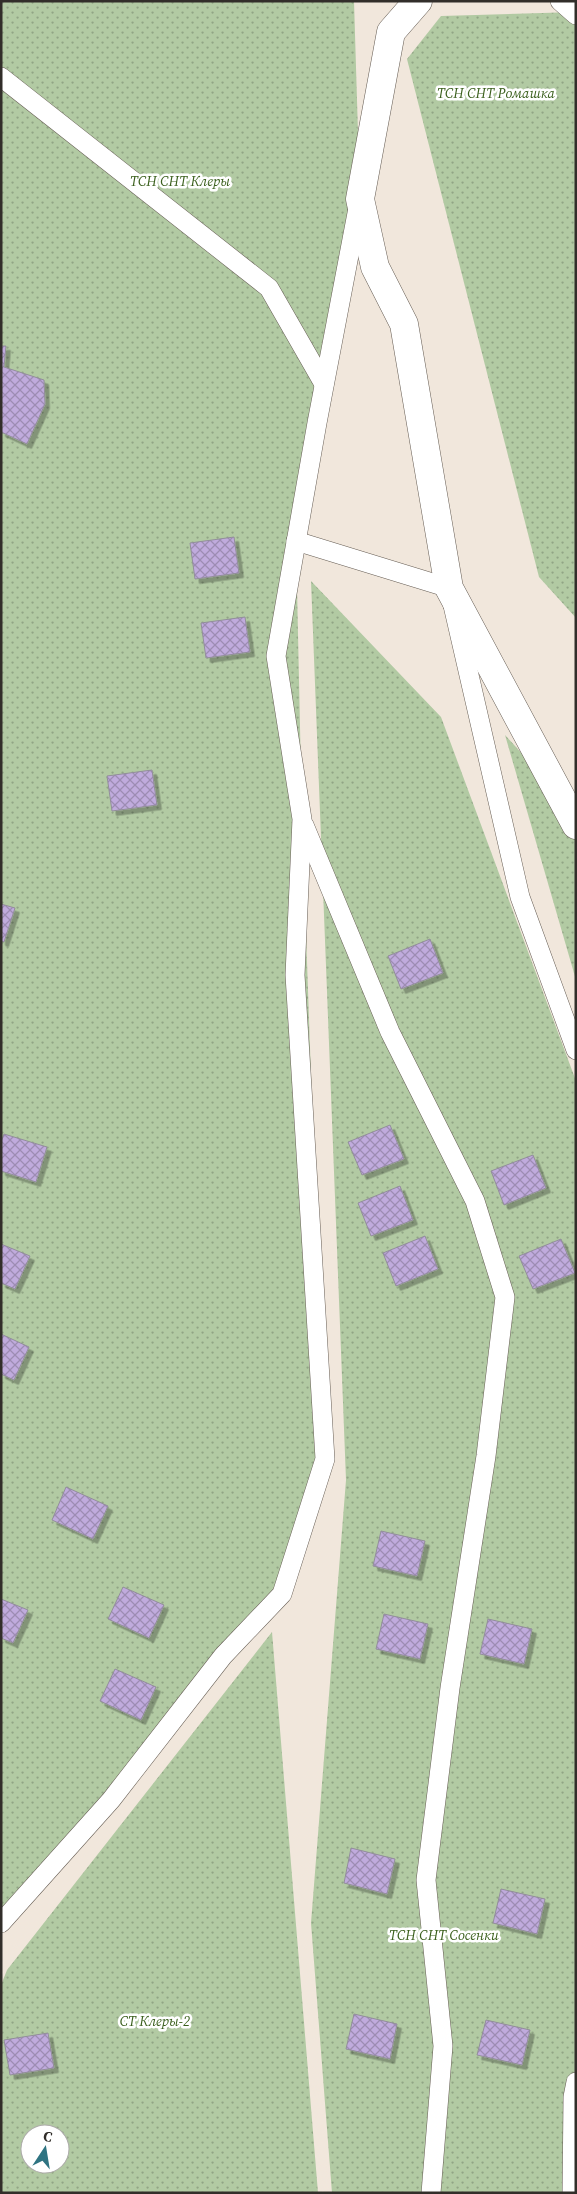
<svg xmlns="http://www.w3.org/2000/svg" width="577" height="2194" viewBox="0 0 577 2194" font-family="'Source Serif 4',serif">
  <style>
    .grass { fill: url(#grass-dots); fill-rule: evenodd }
    .building { fill: url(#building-cross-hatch); stroke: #928e9a; filter: url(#shadow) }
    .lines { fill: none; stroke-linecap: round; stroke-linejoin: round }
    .service-casing { stroke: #675e55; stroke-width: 20 }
    .minor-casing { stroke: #675e55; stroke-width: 29 }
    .service { stroke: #fff; stroke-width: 19 }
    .minor { stroke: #fff; stroke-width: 28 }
    .labels { text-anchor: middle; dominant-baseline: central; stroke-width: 5; stroke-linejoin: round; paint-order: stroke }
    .park-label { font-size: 14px; font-style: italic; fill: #3a5f1c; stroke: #fff }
  </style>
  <defs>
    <pattern id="grass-dots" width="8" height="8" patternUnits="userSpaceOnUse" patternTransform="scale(1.25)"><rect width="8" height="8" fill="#b2caa3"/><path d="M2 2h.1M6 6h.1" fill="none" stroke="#91a485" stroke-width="1.8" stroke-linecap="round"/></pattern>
    <pattern id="building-cross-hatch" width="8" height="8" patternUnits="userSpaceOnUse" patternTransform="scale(1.25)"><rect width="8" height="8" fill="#c0abdd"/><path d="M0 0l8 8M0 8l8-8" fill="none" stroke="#9d8cb3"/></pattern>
    <filter id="shadow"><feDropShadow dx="4.5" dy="4.5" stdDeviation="0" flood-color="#0004"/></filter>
  </defs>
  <rect width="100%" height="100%" fill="#f1e7dc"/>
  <g class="grass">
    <path d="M1,1H354L360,199L296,541L302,819L324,1447L282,1594L1,1921Z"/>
    <path d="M576,12V618L539,577L407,59L441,16Z"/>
    <path d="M311,581L441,717L576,1081V2193H332L311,1923L346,1480Z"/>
    <path d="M505,735L576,813V980Z"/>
    <path d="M272,1632L318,2193H1V1985L7,1970ZM30,2134H60V2164H30Z"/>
  </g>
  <g class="building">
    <path d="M1,346H6L4,367L44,380L45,404L27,444L1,432Z"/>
    <path d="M234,537L239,573L195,579L190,543Z"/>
    <path d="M245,617L250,652L206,658L201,623Z"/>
    <path d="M152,770L157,805L112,811L107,776Z"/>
    <path d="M1,904L15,908L4,942L1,941Z"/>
    <path d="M430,939L443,973L401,989L388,956Z"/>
    <path d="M390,1125L404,1159L362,1175L348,1142Z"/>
    <path d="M4,1134L47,1147L36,1182L1,1171V1142Z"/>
    <path d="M533,1155L546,1188L504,1205L491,1171Z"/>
    <path d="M400,1186L413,1220L371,1236L358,1203Z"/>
    <path d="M425,1236L438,1269L396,1286L383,1253Z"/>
    <path d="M561,1239L575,1273L533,1289L519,1256Z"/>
    <path d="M1,1244L30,1256L15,1289L1,1283Z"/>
    <path d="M1,1334L29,1347L14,1380L1,1374Z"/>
    <path d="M66,1487L108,1506L93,1539L52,1520Z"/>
    <path d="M381,1531L425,1541L417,1576L373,1566Z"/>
    <path d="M123,1587L164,1605L149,1638L108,1619Z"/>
    <path d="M1,1599L28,1610L13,1643L1,1638Z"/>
    <path d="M384,1614L428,1624L420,1659L376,1649Z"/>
    <path d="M488,1619L532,1629L524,1664L480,1654Z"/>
    <path d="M115,1669L156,1687L141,1720L100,1701Z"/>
    <path d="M351,1848L395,1859L387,1894L344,1883Z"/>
    <path d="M501,1889L545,1899L537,1934L493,1923Z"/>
    <path d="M354,2014L397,2024L390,2059L346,2049Z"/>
    <path d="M486,2020L530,2030L522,2065L477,2055Z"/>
    <path d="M48,2033L54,2068L10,2075L4,2040Z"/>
  </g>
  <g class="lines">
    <g class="service-casing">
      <g id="service">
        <path d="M560,1L576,15"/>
        <path d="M1,77L269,288L324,384"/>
        <path d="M296,541L449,588L520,897L576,1050"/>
        <path d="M304,825L390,1032L475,1201L505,1297L486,1456L450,1688L426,1880L443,2046L431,2193"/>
        <path d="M1,1923L111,1800L223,1656L282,1594L325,1459L295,975L302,819L276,656L317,423L358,208"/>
        <path d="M572,2193L573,2097L576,2082"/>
      </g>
    </g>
    <g class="minor-casing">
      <path id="minor" d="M418,1L391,32L360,199L375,267L404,324L449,588L576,825"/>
    </g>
    <use href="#service" class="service"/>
    <use href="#minor" class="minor"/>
  </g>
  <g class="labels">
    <g class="park-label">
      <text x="496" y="93">ТСН СНТ Ромашка</text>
      <text x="180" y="181">ТСН СНТ Клеры</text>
      <text x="444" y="1935">ТСН СНТ Сосенки</text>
      <text x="155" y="2021">СТ Клеры-2</text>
    </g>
  </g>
  <rect width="577" height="2194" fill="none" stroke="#322e2a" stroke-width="5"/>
  <g transform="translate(45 2149) rotate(12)"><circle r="24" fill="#ffffff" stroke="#adabaa"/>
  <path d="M0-4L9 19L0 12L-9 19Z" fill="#2f7482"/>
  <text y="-8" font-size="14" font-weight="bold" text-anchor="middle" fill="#322e2a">С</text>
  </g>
</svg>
